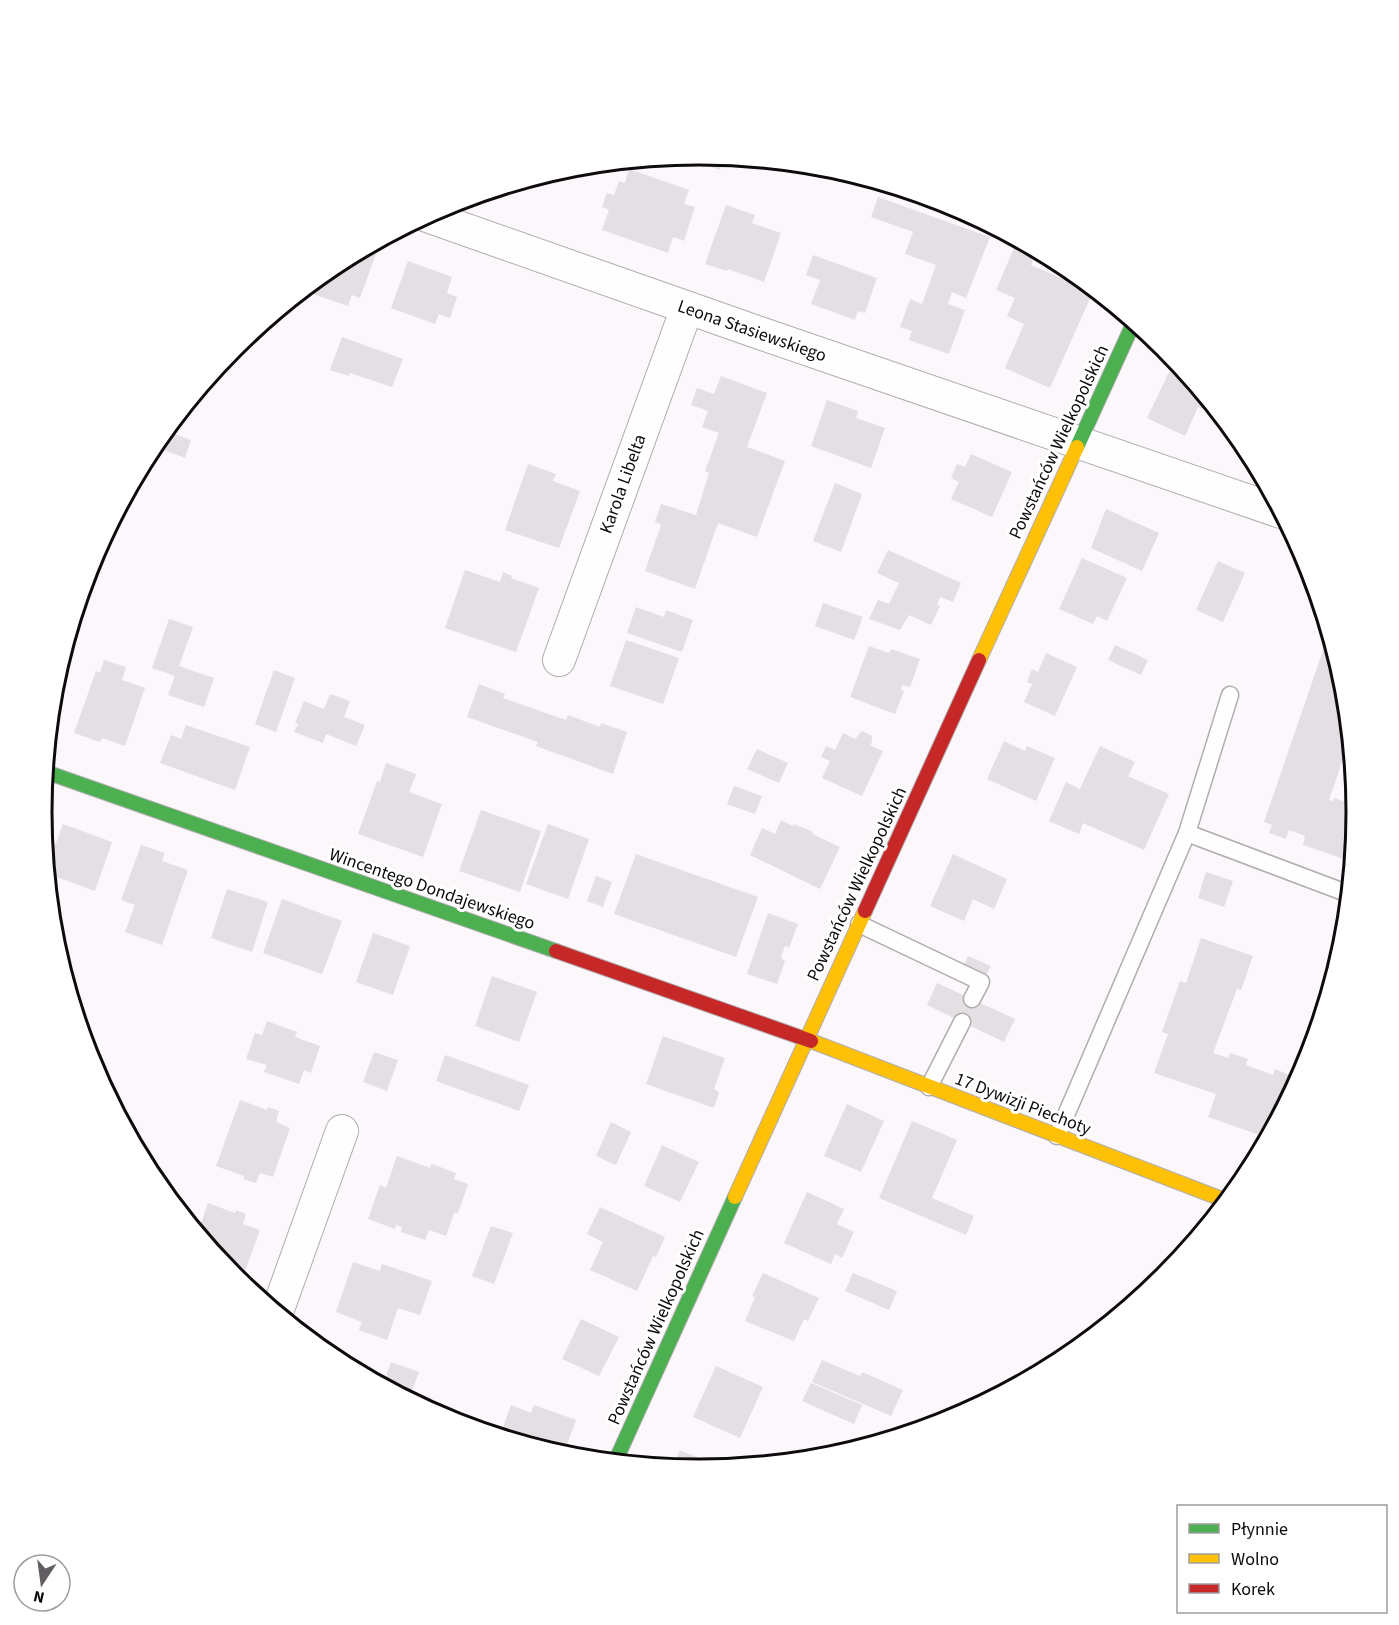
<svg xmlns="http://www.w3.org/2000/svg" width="1399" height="1625" viewBox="0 0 1399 1625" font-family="'Source Sans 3',sans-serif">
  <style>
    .building { fill: #e3dfe3 }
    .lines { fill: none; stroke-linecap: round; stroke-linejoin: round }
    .lane-casing { stroke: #b0acb0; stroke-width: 19 }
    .street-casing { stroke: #b0acb0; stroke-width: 34 }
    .fast-casing { stroke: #b0acb0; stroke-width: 16 }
    .slow-casing { stroke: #b0acb0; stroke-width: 16 }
    .jam-casing { stroke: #b0acb0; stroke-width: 16 }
    .lane { stroke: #fefefe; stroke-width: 16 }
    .street { stroke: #fefefe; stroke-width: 32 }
    .fast { stroke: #4caf50; stroke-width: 14 }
    .slow { stroke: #ffc107; stroke-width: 14 }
    .jam { stroke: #c62828; stroke-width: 14 }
    .labels { text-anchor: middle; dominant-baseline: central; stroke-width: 6; stroke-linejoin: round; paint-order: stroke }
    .street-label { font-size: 18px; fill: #0e0a0e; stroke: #fff }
    .rim { fill: none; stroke: #0e0a0e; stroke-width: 3 }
  </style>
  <rect width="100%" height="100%" fill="#fbf7fb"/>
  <g class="building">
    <path d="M706,156L724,157L720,170L703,164Z"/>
    <path d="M629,169L689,190L684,204L695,207L684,241L673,237L668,253L602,230L609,210L602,207L607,193L614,195L619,181L625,183Z"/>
    <path d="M878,197L990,237L966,298L952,292L948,304L965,310L949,354L909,340L912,331L900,327L910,299L922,304L936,265L905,254L913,232L871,217Z"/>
    <path d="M726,205L755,215L752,223L781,233L764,282L728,269L727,271L705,264Z"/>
    <path d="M368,248L377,251L360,298L352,295L348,306L310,293L314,282L335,266Z"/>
    <path d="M1014,248L1034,257L1031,265L1093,292L1050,388L1005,368L1024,324L1007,316L1015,298L996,290Z"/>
    <path d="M813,255L877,278L865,313L858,311L855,320L811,304L820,280L806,275Z"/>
    <path d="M408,261L452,277L447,293L457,297L450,318L439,314L435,324L391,308Z"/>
    <path d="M342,337L403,359L392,387L350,373L349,376L330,370Z"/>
    <path d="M1172,366L1184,371L1222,417L1198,407L1185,436L1147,418Z"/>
    <path d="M721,376L767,393L747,447L785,461L757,537L718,523L695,589L645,571L661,525L655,522L661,504L696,515L709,473L705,471L719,433L702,427L708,411L691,405L697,388L714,394Z"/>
    <path d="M827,400L858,411L856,418L885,428L871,468L811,446Z"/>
    <path d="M166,431L191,440L185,458L153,446Z"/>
    <path d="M971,454L1012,472L992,517L951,499L959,482L951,478L957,464L965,467Z"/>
    <path d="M528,464L556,474L553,481L580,491L559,548L505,530Z"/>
    <path d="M835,483L862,494L841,552L813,541Z"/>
    <path d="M1106,509L1159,533L1142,571L1091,548Z"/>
    <path d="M888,550L961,583L953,602L940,597L937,605L940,606L931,625L909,615L900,630L869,619L878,600L889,604L899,583L877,573Z"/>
    <path d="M1082,558L1127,578L1107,621L1097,616L1093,624L1059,609Z"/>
    <path d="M1218,561L1245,573L1223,622L1196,610Z"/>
    <path d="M465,570L500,582L503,572L512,576L511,578L539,588L516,652L445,628Z"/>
    <path d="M823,603L863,617L854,640L815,626Z"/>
    <path d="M636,607L664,617L666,610L693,620L682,652L627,633Z"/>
    <path d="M169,619L193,627L179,666L214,678L204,707L168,695L175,676L152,668Z"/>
    <path d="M1329,633L1344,685L1351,748L1347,747L1329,800L1333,801L1334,798L1356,806L1355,815H1357L1352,867L1343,863L1344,859L1303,845L1305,836L1289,830L1286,839L1269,833L1272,825L1264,822Z"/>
    <path d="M626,640L679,658L663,704L610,686Z"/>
    <path d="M1115,645L1148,660L1141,675L1108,660Z"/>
    <path d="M869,646L889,653L891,649L920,659L910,687L902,685L901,690L904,691L895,714L850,697Z"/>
    <path d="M1046,653L1077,667L1055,716L1024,702L1032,684L1027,682L1032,669L1038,672Z"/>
    <path d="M104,660L126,667L122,680L145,688L125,746L102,738L100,742L74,733L96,671L100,673Z"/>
    <path d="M274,670L295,678L276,732L255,724Z"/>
    <path d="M479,684L505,694L503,698L566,720L568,715L600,727L601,723L627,732L613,774L536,746L538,742L467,717Z"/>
    <path d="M330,694L350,701L344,717L365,725L356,746L326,734L323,743L294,732L298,724L295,723L304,701L324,709Z"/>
    <path d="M186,725L250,747L235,790L160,763L171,735L181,739Z"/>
    <path d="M862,731L872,736V742L870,745L883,751L862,796L822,778L830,761L821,757L826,746L835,750L843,733L855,739Z"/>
    <path d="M1004,741L1025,751L1027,746L1055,758L1036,801L987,779Z"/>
    <path d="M1100,746L1135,762L1128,776L1169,794L1144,850L1083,823L1079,834L1049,821L1066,782L1080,789Z"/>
    <path d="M757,749L788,763L779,783L747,769Z"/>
    <path d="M386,763L416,774L409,792L442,804L423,857L358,834L377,781L380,782Z"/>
    <path d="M734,786L762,796L755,814L727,804Z"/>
    <path d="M481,810L541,831L520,892L459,871Z"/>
    <path d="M781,820L793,826L794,824L813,832L812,834L840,847L820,889L750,855L762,828L775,834Z"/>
    <path d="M63,824L112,842L95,891L48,874L47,867Z"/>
    <path d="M548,824L589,839L568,899L526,884Z"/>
    <path d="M141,845L165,853L162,861L188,870L162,945L125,932L135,905L121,900Z"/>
    <path d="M636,854L758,897L736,957L614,914Z"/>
    <path d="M953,854L1007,879L994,909L973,899L964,921L930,906Z"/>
    <path d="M1206,872L1233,881L1224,907L1198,898Z"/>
    <path d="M596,876L612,882L603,907L587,901Z"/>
    <path d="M227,889L268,902L252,952L211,938Z"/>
    <path d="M282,899L342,921L322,974L263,953Z"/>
    <path d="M768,913L798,924L789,948L785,946L781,958L785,961L777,984L747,974Z"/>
    <path d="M373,933L410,946L393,995L356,982Z"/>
    <path d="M1201,938L1253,956L1241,990L1237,989L1213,1053L1228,1058L1230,1053L1248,1059L1246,1065L1273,1075L1275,1069L1292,1076L1290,1083L1295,1086L1268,1138L1208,1117L1216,1094L1154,1073L1168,1034L1162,1032L1180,981L1186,983Z"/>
    <path d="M968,956L991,966L985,977L963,967Z"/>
    <path d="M492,976L537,992L519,1042L475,1026Z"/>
    <path d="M937,983L1015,1019L1004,1042L927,1005Z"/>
    <path d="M267,1021L297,1032L295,1037L320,1046L311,1073L304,1070L299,1084L264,1072L267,1065L246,1059L255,1033L262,1035Z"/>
    <path d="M663,1036L725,1058L714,1089L719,1092L714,1108L646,1084Z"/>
    <path d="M374,1052L398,1060L387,1091L363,1082Z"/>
    <path d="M445,1055L529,1085L519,1111L436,1081Z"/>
    <path d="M240,1100L267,1110L268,1107L279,1111L276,1122L290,1128L273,1177L260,1173L256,1183L243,1179L244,1176L216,1166Z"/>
    <path d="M847,1104L884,1121L861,1172L824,1156Z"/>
    <path d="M912,1121L957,1140L932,1198L974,1216L966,1235L879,1198Z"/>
    <path d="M611,1122L631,1132L616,1165L596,1156Z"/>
    <path d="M662,1145L699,1162L680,1202L644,1186Z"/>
    <path d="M397,1156L430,1168L432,1164L456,1173L454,1179L468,1184L458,1213H454L446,1236L429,1230L425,1240L401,1232L402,1227L396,1225L395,1229L368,1219L380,1185L386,1188Z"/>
    <path d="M807,1192L844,1209L837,1224L854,1232L842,1258L835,1254L831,1264L784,1243Z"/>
    <path d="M208,1203L235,1213L236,1210L246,1214L243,1224L260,1230L241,1282L234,1277L198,1232Z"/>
    <path d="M600,1207L665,1237L656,1257L653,1256L637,1291L590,1270L603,1242L587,1234Z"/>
    <path d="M491,1226L513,1233L494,1284L472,1276Z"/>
    <path d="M353,1262L380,1271L382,1264L432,1281L420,1315L398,1308L387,1340L359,1330L362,1322L336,1312Z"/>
    <path d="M763,1273L819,1298L808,1321L804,1319L794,1341L745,1321L755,1297L752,1296Z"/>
    <path d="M853,1273L897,1291L889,1310L845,1291Z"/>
    <path d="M581,1319L619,1337L599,1376L562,1359Z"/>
    <path d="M822,1360L860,1376L862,1372L903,1390L891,1416L812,1382Z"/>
    <path d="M391,1362L419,1372L409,1399L383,1385Z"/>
    <path d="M716,1366L763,1387L740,1438L693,1417Z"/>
    <path d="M811,1383L862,1405L854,1424L802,1401Z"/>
    <path d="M511,1405L531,1413L534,1405L576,1420L563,1455L500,1436Z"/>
    <path d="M680,1450L721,1468L699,1470L673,1467Z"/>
  </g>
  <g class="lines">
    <g class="lane-casing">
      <g id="lane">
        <path d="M1187,833L1349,894"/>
        <path d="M859,924L981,982L972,999"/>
        <path d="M929,1087L962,1022"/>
        <path d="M1057,1136L1187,833L1230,695"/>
      </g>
    </g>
    <g class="street-casing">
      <g id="street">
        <path d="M427,216C711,317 995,415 1281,512"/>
        <path d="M559,660L687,308"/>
        <path d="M277,1312L342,1131"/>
      </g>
    </g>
    <g class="fast-casing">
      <g id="fast">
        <path d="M1077,447L1134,322"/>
        <path d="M46,772L556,951"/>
        <path d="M615,1462L735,1197"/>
      </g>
    </g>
    <g class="slow-casing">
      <g id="slow">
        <path d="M979,660L1077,447"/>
        <path d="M811,1041L1227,1201"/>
        <path d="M735,1197L865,911"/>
      </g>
    </g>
    <g class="jam-casing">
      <g id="jam">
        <path d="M865,911L979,660"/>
        <path d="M556,951L811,1041"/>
      </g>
    </g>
    <use href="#lane" class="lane"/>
    <use href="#street" class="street"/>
    <use href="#fast" class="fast"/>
    <use href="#slow" class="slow"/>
    <use href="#jam" class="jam"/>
  </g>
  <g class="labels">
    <g class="street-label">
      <text transform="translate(752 331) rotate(19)">Leona Stasiewskiego</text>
      <text transform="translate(1059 442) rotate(-65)">Powstańców Wielkopolskich</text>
      <text transform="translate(623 484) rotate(-70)">Karola Libelta</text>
      <text transform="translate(857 884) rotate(-65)">Powstańców Wielkopolskich</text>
      <text transform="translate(432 889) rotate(19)">Wincentego Dondajewskiego</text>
      <text transform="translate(1023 1104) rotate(21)">17 Dywizji Piechoty</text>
      <text transform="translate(656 1327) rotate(-66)">Powstańców Wielkopolskich</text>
    </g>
  </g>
  <path d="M0 0H1399V1625H0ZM52 812a647 647 0 1 1 1294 0a647 647 0 1 1-1294 0Z" fill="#fff" fill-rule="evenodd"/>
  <path class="rim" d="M52 812a647 647 0 1 1 1294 0a647 647 0 1 1-1294 0Z"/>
  <rect x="1177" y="1505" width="210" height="108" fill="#ffffff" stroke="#9f9d9f" stroke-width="1.5"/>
  <rect x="1189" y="1524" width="30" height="9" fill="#4caf50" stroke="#9f9d9f" stroke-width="1.5"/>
  <text x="1231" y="1535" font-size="18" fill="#0e0a0e">Płynnie</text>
  <rect x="1189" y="1554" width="30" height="9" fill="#ffc107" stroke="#9f9d9f" stroke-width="1.5"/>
  <text x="1231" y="1565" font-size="18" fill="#0e0a0e">Wolno</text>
  <rect x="1189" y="1584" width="30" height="9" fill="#c62828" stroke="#9f9d9f" stroke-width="1.5"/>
  <text x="1231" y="1595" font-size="18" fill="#0e0a0e">Korek</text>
  <g transform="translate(42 1583) rotate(193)"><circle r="28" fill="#ffffff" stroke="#9f9d9f" stroke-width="1.5"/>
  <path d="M0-4.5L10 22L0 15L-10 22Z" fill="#615d61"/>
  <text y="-9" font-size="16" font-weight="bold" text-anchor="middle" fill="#0e0a0e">N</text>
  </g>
</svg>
